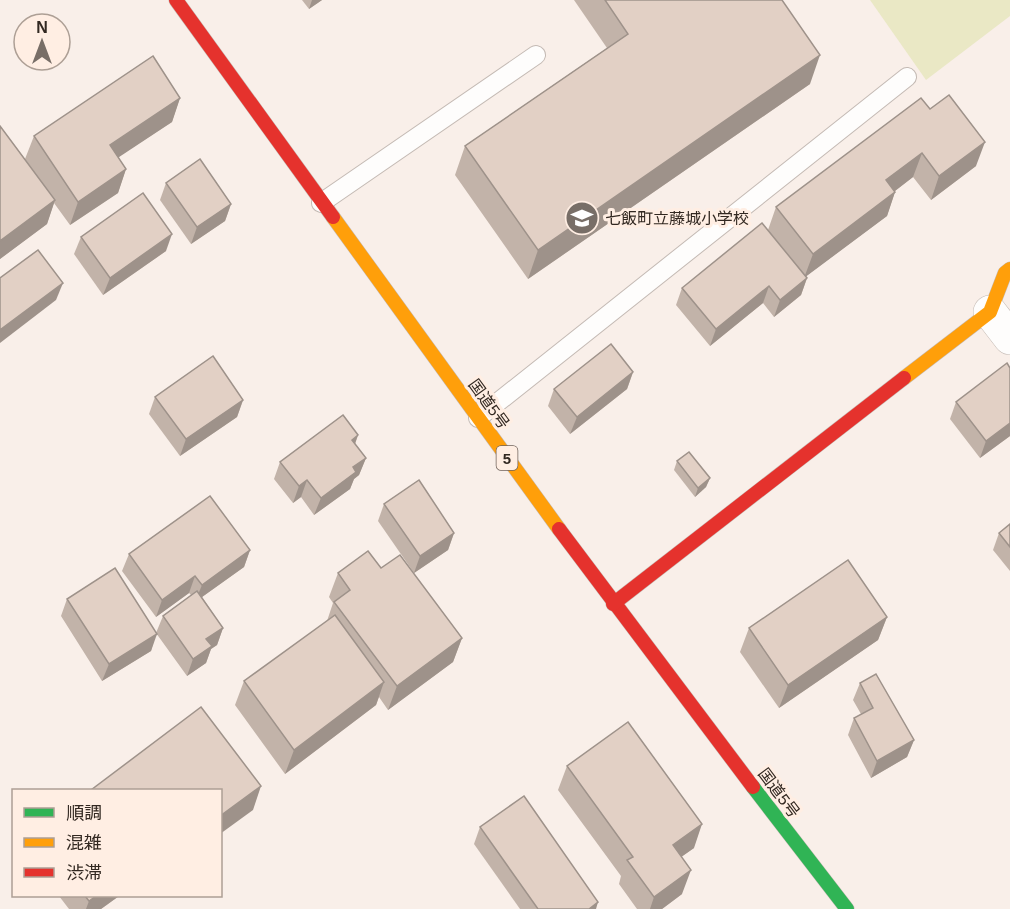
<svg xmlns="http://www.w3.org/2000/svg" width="1010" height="909" viewBox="0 0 1010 909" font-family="Helvetica,'Noto Sans JP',sans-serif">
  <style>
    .pitch { fill: #eae8c5 }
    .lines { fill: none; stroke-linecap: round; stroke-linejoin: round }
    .lane-casing { stroke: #c4bab4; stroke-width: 20 }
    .street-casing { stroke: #c4bab4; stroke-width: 34 }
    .fast-casing { stroke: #c4bab4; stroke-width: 15 }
    .slow-casing { stroke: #c4bab4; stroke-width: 15 }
    .jam-casing { stroke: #c4bab4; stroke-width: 15 }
    .lane { stroke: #fefdfc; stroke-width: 18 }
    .street { stroke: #fefdfc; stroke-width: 33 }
    .fast { stroke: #30b455; stroke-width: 14 }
    .slow { stroke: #ff9f0a; stroke-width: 14 }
    .jam { stroke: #e5322d; stroke-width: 14 }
    .wall { fill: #c2b3a9 }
    .shaded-wall { fill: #9e928a }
    .building { fill: #e2d0c5; stroke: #9e928a; stroke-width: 1.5 }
    .labels { text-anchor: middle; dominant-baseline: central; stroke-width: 6; stroke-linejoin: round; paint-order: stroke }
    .shield { fill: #ffeee3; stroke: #70635b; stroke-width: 1.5 }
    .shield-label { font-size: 15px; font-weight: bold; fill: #322821 }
    .poi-label { font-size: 16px; fill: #322821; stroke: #ffeee3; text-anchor: start }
    .street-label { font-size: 16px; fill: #322821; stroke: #ffeee3 }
  </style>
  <rect width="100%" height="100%" fill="#f9efe9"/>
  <path class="pitch" d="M870,0H1010V16L926,80Z"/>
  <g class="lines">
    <g class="lane-casing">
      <g id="lane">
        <path d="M321,203L536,55"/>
        <path d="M478,418L907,77"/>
      </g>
    </g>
    <g class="street-casing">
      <path id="street" d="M990,312L1010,338"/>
    </g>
    <g class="fast-casing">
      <path id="fast" d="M753,787L847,909"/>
    </g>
    <g class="slow-casing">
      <g id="slow">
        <path d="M333,217L559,529"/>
        <path d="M904,378L990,312L1005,273L1010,269"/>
      </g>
    </g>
    <g class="jam-casing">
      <g id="jam">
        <path d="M176,0L333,217"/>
        <path d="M559,529L753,787"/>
        <path d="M613,604L904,378"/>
      </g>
    </g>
    <use href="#lane" class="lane"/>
    <use href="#street" class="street"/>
    <use href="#fast" class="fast"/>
    <use href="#slow" class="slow"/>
    <use href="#jam" class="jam"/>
  </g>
  <g class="wall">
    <path d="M302,0H322L309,9Z"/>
    <path d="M574,0H782L810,84L528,279L455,175L465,146L607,48Z"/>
    <path d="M180,98L172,122L118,157L126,169L118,193L70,225L54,203L47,224L0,259V126L25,159L34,136Z"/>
    <path d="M921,98L976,166L931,200L913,177L895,191V192L887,216L806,276L807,278L801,295L774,317L763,303L710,346L676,305L682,288L768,230L776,207Z"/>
    <path d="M166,183L231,204L225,221L191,244L160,200Z"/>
    <path d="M81,237L166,251L103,295L74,254Z"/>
    <path d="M633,372L627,389L570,434L548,406L554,389Z"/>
    <path d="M155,397L243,400L237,417L180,456L149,414Z"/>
    <path d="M956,402L1010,436L980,458L950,419Z"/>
    <path d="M358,435L355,444L366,458L359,475L354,479L350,489L314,515L301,497L293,503L274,479L280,462Z"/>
    <path d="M677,461L710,478L706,487L695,497L674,470Z"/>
    <path d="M384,504L454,533L448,550L414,573L378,521Z"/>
    <path d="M1010,524V571L993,550L999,533Z"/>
    <path d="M250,550L244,567L202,597L223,628L217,645L211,649L206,663L187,676L156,633L151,651L102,681L61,616L67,599L156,633L163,616L191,595L189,593L156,617L122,571L129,554Z"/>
    <path d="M381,568L462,638L453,662L388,710L379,697L376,705L285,774L235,705L244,681L327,621L333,603L329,597L338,573Z"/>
    <path d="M887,617L878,640L779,708L740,652L749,628Z"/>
    <path d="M860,683L914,740L907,757L871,778L848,735L854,718L861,714L853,700Z"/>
    <path d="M567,766L694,848L681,857L682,894L662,909H637L619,884L621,876L558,790Z"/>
    <path d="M480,827L596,909H520L474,844Z"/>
    <path d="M59,896H119L101,909H69Z"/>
  </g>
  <g class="shaded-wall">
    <path d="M312,0H322L309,9Z"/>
    <path d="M820,55L810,84L528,279L538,250Z"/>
    <path d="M180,98L172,122L101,169L110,145Z"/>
    <path d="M985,142L976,166L931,200L939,176Z"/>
    <path d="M922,153L913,177L878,204L886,180Z"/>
    <path d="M126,169L118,193L70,225L78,202Z"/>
    <path d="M895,192L887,216L804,278L813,254Z"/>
    <path d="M55,200L47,224L0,259V241Z"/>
    <path d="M231,204L225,221L191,244L197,227Z"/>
    <path d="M172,234L166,251L103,295L110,278Z"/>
    <path d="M807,278L801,295L774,317L780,300Z"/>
    <path d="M63,283L56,300L0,343V330Z"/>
    <path d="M769,286L763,303L710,346L716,329Z"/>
    <path d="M633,372L627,389L570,434L577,417Z"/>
    <path d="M243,400L237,417L180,456L186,439Z"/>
    <path d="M1010,423V436L980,458L986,441Z"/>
    <path d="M358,435L352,452V440Z"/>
    <path d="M366,458L359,475L354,479L350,489L314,515L321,498L353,467Z"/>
    <path d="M710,478L706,487L695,497L698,488Z"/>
    <path d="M307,480L301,497L293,503L299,486Z"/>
    <path d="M454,533L448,550L414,573L420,556Z"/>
    <path d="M250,550L244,567L195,602L202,585Z"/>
    <path d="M195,576L189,593L156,617L162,600Z"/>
    <path d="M887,617L878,640L779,708L788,685Z"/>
    <path d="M223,628L217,645L211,649L206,663L187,676L193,659L206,639Z"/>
    <path d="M157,634L151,651L102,681L109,664Z"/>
    <path d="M462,638L453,662L388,710L397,686Z"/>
    <path d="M384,682L376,705L285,774L294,750Z"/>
    <path d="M914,740L907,757L871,778L877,761Z"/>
    <path d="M261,786L253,810L220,834V816Z"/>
    <path d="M702,824L694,848L664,869L673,845Z"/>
    <path d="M691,870L682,894L662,909H650L654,897Z"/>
    <path d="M96,896H119L101,909H86L89,901Z"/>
    <path d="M598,902L596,909H589Z"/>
  </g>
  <g class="building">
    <path d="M605,0H782L820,55L538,250L465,146L628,34Z"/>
    <path d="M153,56L180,98L110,145L126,169L78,202L34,136Z"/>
    <path d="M949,95L985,142L939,176L922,153L886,180L895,192L813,254L776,207L921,98L930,109Z"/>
    <path d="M0,126L55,200L0,241Z"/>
    <path d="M200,159L231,204L197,227L166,183Z"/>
    <path d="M143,193L172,234L110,278L81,237Z"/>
    <path d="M762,223L807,278L780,300L769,286L716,329L682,288Z"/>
    <path d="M38,250L63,283L0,330V278Z"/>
    <path d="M611,344L633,372L577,417L554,389Z"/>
    <path d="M213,356L243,400L186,439L155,397Z"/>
    <path d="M1007,363L1010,368V423L986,441L956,402Z"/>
    <path d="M343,415L358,435L352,440L366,458L353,467L356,472L321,498L307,480L299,486L280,462Z"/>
    <path d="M689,452L710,478L698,488L677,461Z"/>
    <path d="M419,480L454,533L420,556L384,504Z"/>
    <path d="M210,496L250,550L202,585L195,576L162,600L129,554Z"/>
    <path d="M1010,524V547L999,533Z"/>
    <path d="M368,551L381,568L400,555L462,638L397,686L334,602L350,590L338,573Z"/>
    <path d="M848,560L887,617L788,685L749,628Z"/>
    <path d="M115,568L157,634L109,664L67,599Z"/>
    <path d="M197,591L223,628L206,639L212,646L193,659L163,616Z"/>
    <path d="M335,615L384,682L294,750L244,681Z"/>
    <path d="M876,674L914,740L877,761L854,718L873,708L860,683Z"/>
    <path d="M201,707L261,786L220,816V790H91Z"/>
    <path d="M628,722L702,824L673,845L691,870L654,897L627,860L633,857L567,766Z"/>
    <path d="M524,796L598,902L589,909H538L480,827Z"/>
    <path d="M85,896H96L89,901Z"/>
  </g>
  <defs>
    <g id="school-disc" transform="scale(1.725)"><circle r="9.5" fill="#786e67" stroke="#ffeee3"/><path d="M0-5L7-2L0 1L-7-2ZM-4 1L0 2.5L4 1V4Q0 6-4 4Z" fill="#fff"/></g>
  </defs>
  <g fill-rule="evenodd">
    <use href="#school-disc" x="582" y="218"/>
  </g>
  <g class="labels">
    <rect class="shield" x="496.5" y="446" width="21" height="24" rx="4.5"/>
    <g class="shield-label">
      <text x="507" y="458">5</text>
    </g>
    <g class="poi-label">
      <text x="605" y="218">七飯町立藤城小学校</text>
    </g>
    <g class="street-label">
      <text transform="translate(489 404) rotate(54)">国道5号</text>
      <text transform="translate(779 793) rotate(53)">国道5号</text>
    </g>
  </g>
  <rect x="12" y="789" width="210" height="108" fill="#ffeee3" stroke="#ad9f95" stroke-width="1.5"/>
  <rect x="24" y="808" width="30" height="9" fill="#30b455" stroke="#ad9f95" stroke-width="1.5"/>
  <text x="66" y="819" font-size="18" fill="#322821">順調</text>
  <rect x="24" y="838" width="30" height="9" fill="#ff9f0a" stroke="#ad9f95" stroke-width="1.5"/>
  <text x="66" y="849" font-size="18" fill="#322821">混雑</text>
  <rect x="24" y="868" width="30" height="9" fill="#e5322d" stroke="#ad9f95" stroke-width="1.5"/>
  <text x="66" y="879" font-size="18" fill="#322821">渋滞</text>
  <g transform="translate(42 42)"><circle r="28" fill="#ffeee3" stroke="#ad9f95" stroke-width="1.5"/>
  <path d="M0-4.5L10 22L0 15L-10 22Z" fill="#786e67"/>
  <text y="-9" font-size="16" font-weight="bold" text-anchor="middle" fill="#322821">N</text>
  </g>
</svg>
